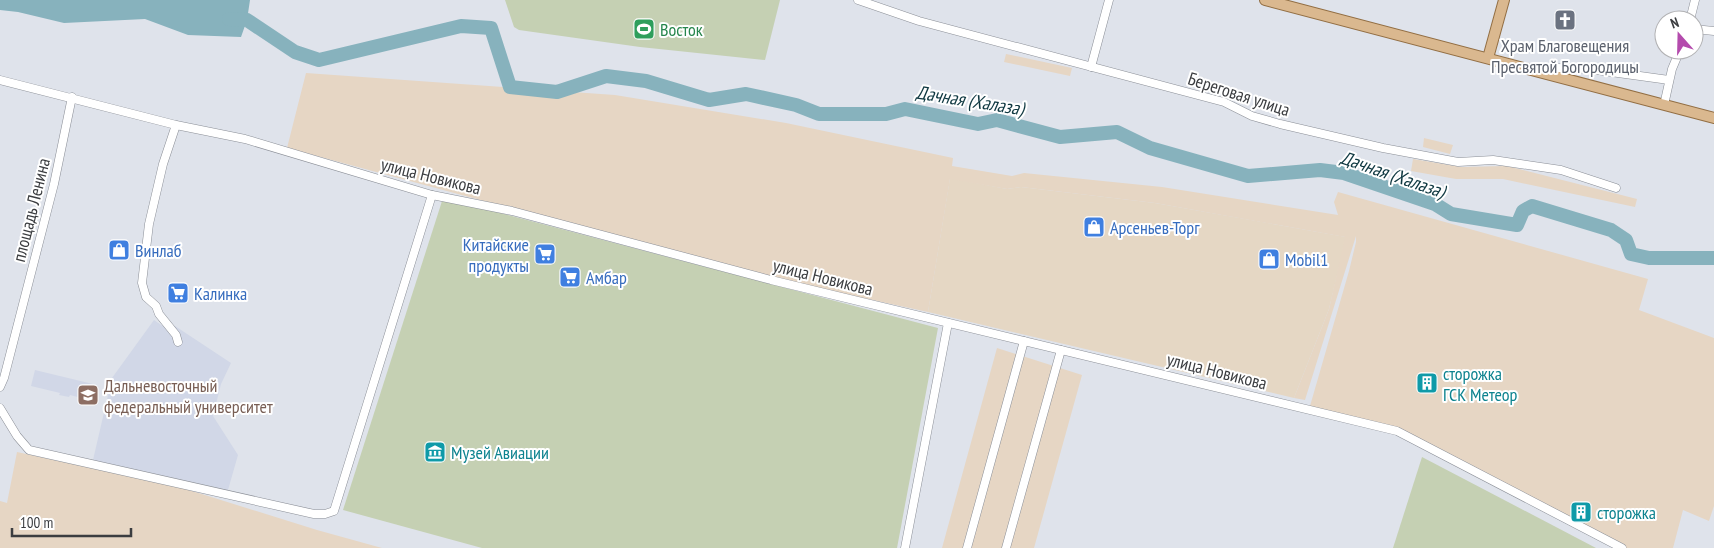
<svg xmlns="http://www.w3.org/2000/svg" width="1714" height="548" viewBox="0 0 1714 548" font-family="'PT Sans Narrow',sans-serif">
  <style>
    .commercial { fill: #e5d7c4 }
    .industrial { fill: #e6d6c4 }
    .built { fill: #d1d7e7 }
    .green { fill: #c5d0b3 }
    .water { fill: #87b2bd }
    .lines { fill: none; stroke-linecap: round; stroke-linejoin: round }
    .river { stroke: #87b2bd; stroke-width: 14 }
    .minor-casing { stroke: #8b8f97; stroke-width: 9 }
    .major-casing { stroke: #926e43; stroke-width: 12 }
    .minor { stroke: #fff; stroke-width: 8 }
    .major { stroke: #dab88f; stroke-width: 10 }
    .labels { text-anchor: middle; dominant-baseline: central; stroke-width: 4; stroke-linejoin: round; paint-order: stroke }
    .leisure-label { font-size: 18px; fill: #27864d; stroke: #fff; text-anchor: start }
    .worship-label { font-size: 18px; fill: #5b616d; stroke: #fff }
    .street-label { font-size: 18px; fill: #3b3d40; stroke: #fff }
    .shop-label { font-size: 18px; fill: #366cbe; stroke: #fff; text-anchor: start }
    .culture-label { font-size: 18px; fill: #0d838f; stroke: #fff; text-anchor: start }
    .education-label { font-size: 18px; fill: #785e54; stroke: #fff; text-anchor: start }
    .water-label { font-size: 19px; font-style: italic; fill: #0f3841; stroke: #fff }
  </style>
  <rect width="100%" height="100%" fill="#dfe3eb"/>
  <path class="commercial" d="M950,178L1007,189L1021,187L1155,203L1346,237L1329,309L1294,398L928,312Z"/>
  <g class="industrial">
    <path d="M1006,54L1072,68L1070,76L1004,62Z"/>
    <path d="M306,73L615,95L786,123L953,158L952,166L1012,176L1024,173L1162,187L1338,215L1334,202L1338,192L1648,279L1639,310L1714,338V506L1709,521L1683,510L1673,548H1626L1399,430L1310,406L1349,271L1356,242V236L1305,400L1294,398L1329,309L1345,237L1155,203L1021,187L1007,189L950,179L928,312L766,277L287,148Z"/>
    <path d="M1424,138L1453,145L1450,154L1423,147Z"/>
    <path d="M1413,159L1461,167L1507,166L1637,199L1635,207L1503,179H1456L1411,171Z"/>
    <path d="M997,348L1082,375L1034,548H942Z"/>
    <path d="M17,452L176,486L317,530L382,548H0V501L7,503Z"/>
  </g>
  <g class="built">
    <path d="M154,320L171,332L175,326L231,363L221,384L213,416L238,455L228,490L93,460L112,378Z"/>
    <path d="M35,370L97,385L93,401L70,395L69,397L59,395L60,393L31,386Z"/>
  </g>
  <g class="green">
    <path d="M505,0H780L765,60L640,47L519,30L514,27Z"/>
    <path d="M443,198L938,328L897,548H482L343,510Z"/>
    <path d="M1422,457L1596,548H1393Z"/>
  </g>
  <path class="water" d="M0,0H250L247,20L241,37L188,35L145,19L64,23L18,12L0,10Z"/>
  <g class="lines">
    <path class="river" d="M229,19L247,20L295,52L319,60L461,26L491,28L510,87L557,92L606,76L646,81L709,100L746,94L796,105L819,114H886L905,109L978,124L997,120L1060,137L1117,132L1150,148L1248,176L1320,170L1344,173L1435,204L1451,214L1517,225L1523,211L1532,206L1611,230L1626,240L1631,254L1649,258H1714"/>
    <g class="minor-casing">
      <g id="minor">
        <path d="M858,0L919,21L1224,102L1252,116L1280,124L1383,148L1458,162L1493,160L1561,170L1616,188"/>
        <path d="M1690,20L1695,0"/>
        <path d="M1694,29L1714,31"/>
        <path d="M1091,67L1109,0"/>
        <path d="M1545,73L1558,68L1589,69L1669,80"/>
        <path d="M0,80L176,125L245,139L432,195L512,211L771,280L1397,431L1622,548"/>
        <path d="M1664,105L1672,69L1680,50"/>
        <path d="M176,125L163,164L149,224L142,283L146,297L156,306L159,314L176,335L178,342"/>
        <path d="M0,387L4,378L54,184L72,97"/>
        <path d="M0,408L17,436L29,450L314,514H325L334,511L432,195"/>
        <path d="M905,548L948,323"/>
        <path d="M967,548L1024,341"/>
        <path d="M1006,548L1061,350"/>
      </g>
    </g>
    <g class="major-casing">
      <g id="major">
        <path d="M1265,0L1714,118"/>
        <path d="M1488,58L1504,0"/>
      </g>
    </g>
    <use href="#minor" class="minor"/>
    <use href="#major" class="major"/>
  </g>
  <defs>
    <g id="church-square" transform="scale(1.125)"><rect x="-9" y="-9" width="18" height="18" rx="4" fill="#6b7280" stroke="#fff"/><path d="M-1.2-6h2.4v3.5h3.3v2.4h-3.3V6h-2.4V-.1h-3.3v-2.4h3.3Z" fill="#fff"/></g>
    <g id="stadium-square" transform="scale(1.125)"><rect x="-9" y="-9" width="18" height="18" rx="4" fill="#2e9e5b" stroke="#fff"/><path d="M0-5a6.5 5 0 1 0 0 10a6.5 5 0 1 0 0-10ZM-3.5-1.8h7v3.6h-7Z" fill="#fff"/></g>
    <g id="shop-square" transform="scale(1.125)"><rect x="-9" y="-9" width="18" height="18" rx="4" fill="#3f7fe0" stroke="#fff"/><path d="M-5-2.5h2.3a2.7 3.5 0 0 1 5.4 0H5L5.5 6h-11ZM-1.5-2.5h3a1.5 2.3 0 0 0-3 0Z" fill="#fff"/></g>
    <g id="supermarket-square" transform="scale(1.125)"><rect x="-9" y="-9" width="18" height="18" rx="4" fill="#3f7fe0" stroke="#fff"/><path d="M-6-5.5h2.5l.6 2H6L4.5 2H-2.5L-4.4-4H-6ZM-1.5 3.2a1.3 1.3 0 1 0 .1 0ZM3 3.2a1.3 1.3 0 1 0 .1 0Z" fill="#fff"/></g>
    <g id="building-square" transform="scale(1.125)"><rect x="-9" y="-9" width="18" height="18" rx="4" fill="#0f9aa8" stroke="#fff"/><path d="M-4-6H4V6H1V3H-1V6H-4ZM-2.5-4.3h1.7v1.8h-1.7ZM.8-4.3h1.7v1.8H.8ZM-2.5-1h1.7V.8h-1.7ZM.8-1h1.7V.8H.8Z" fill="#fff"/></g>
    <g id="university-square" transform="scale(1.125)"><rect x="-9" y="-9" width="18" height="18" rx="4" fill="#8d6e63" stroke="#fff"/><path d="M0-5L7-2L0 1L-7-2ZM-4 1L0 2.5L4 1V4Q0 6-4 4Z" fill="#fff"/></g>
    <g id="museum-square" transform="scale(1.125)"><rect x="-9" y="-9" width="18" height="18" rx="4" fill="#0f9aa8" stroke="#fff"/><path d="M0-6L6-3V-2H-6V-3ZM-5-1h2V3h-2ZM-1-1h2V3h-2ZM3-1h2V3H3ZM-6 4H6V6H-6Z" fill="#fff"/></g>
  </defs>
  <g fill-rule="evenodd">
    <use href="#church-square" x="1565" y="20"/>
    <use href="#stadium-square" x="644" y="29"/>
    <use href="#shop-square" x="1094" y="227"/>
    <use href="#shop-square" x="119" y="250"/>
    <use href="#supermarket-square" x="545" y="254"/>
    <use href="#shop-square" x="1269" y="259"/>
    <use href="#supermarket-square" x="570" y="277"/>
    <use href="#supermarket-square" x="178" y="293"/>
    <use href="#building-square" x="1427" y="383"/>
    <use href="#university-square" x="88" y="395"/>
    <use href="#museum-square" x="435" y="452"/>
    <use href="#building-square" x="1581" y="512"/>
  </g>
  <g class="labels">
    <g class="leisure-label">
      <text x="660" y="29">Восток</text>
    </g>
    <g class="worship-label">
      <text x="1565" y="45">Храм Благовещения<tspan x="1565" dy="21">Пресвятой Богородицы</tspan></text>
    </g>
    <g class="street-label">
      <text transform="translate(1239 94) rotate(18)">Береговая улица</text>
      <text transform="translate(431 176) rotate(14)">улица Новикова</text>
      <text transform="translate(31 210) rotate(-76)">площадь Ленина</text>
      <text transform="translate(823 277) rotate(14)">улица Новикова</text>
      <text transform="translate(1217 371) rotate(14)">улица Новикова</text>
    </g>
    <g class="shop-label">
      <text x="1110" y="227">Арсеньев-Торг</text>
      <text x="529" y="244" text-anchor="end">Китайские<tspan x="529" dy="21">продукты</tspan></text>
      <text x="135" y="250">Винлаб</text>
      <text x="1285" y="259">Mobil1</text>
      <text x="586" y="277">Амбар</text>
      <text x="194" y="293">Калинка</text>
    </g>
    <g class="culture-label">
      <text x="1443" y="373">сторожка<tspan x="1443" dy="21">ГСК Метеор</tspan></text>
      <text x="451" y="452">Музей Авиации</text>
      <text x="1597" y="512">сторожка</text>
    </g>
    <g class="education-label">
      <text x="104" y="385">Дальневосточный<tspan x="104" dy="21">федеральный университет</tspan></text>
    </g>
    <g class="water-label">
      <text transform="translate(970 100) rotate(9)">Дачная (Халаза)</text>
      <text transform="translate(1393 174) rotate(19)">Дачная (Халаза)</text>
    </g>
  </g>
  <g transform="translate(1679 35) rotate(340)"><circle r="24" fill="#ffffff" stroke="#b1b1b3"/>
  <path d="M0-4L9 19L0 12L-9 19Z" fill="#b44bad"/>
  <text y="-8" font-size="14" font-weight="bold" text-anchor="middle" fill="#3b3d40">N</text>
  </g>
  <path d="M12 528v8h119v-8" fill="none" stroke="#3b3d40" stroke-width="2.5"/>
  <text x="20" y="528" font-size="15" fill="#3b3d40" stroke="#ffffff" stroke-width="4" paint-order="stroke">100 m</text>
</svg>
